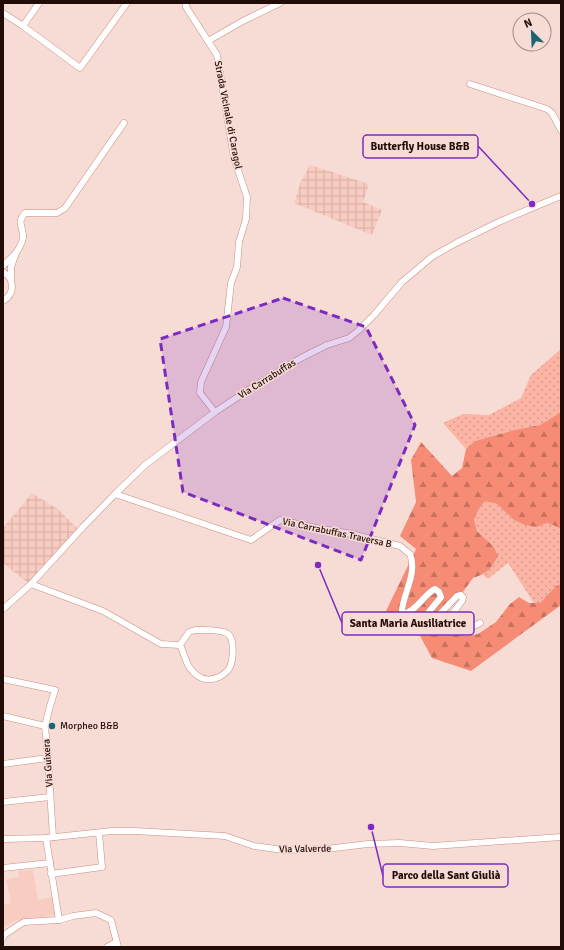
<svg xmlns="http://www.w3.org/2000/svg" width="564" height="950" viewBox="0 0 564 950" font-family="Signika,sans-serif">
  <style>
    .built { fill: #f9ccc2 }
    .industrial { fill: url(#industrial-grid) }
    .grass { fill: url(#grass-dots) }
    .forest { fill: url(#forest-firs) }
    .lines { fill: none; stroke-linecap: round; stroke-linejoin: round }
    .minor-casing { stroke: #cb8d7f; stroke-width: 7 }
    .minor { stroke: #fff; stroke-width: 6 }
    .marked { fill: #7b2cbf; fill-opacity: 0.2; stroke: #7b2cbf; stroke-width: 3; stroke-dasharray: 8 5; stroke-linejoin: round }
    .poi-dot { fill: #1b6471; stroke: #f7dcd6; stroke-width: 1.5 }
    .labels { text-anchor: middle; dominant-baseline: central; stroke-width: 3; stroke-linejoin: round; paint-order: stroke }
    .street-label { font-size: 10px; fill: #220c07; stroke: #f7dcd6 }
    .poi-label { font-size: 10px; fill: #220c07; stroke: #f7dcd6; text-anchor: start }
    .leader { fill: none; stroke: #7b2cbf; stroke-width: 1.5 }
    .callout-dot { fill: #7b2cbf; stroke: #f7dcd6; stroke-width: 1.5 }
    .callout { fill: #f7dcd6; stroke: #7b2cbf; stroke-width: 1.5 }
    .callout-label { font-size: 11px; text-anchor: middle; font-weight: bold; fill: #220c07 }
  </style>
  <defs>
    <pattern id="industrial-grid" width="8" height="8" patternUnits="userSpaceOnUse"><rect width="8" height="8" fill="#f9ccc2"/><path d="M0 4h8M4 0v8" fill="none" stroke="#d5aea5"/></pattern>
    <pattern id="grass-dots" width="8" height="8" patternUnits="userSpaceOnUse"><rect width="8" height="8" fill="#fcb5a5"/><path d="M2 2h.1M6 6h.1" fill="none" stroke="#d89a8d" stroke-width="1.8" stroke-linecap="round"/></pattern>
    <pattern id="forest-firs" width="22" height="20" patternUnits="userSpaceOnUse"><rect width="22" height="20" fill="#f68c75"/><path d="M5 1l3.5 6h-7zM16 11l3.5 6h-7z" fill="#c7715e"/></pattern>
  </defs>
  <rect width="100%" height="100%" fill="#f7dcd6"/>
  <path class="built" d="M33,870L38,900L52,897L55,915L22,920L18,921L17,920L3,927V905L11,903L6,879L19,877L18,871Z"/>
  <g class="industrial">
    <path d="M310,165L369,184L363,202L382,210L372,235L294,203L301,181Z"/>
    <path d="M32,493L58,509L78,529L29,584L3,563V528Z"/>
  </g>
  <g class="grass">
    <path d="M561,349V412L540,425L514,430L475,441L466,449L443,423L463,414L489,415L521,398L531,375Z"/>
    <path d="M485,501L497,504L514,520L537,527L547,523L558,527L561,530V584L556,586L540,603H534L508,563L488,579L483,575L492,566L493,546C474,529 466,523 485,501Z"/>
  </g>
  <path class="forest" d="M561,412V530L558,527L547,523L537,527L525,525L514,520L497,504L485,501L478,510L474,520L477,531L493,546L498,556C490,570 488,573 473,578L460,596L452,605L439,624L446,633L456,635L467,636L478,634L496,622L510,604L519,597L529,603H540L556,586L561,584V605L471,671L432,658L417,630L386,611L416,549L400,536L416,502L411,460L421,442L452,476L462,468L466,449L475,441L514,430L540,425Z"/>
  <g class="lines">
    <g class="minor-casing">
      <g id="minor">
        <path d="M186,3V7L217,55L234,158L247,197L246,219L239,242L237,267L231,283L226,327L201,382L200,393L215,412"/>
        <path d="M3,13L23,26L80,68L127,3"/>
        <path d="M23,26L39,3"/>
        <path d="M208,41L243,21L280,3"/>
        <path d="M470,84L547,109L552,113L561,130"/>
        <path d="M16,253C19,248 24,241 23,235C22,225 17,222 25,213H57L65,208L124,123"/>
        <path d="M3,266L16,253L11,267V279"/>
        <path d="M3,272C15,279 15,294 3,301"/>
        <path d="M115,494L251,540L280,520L316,528L347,533L400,546L410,554C411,557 412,560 412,563C414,579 403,595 402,611L404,614C418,610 423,595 435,589L439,592L441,597L428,613L429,617L432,619L436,618L457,596L461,595L463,597L462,601L447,621L446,628C461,634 466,630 480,623"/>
        <path d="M31,584L103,611L161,644L180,645"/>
        <path d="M3,609L31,584L83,527L115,494L145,465L215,412L250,389L301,358L327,345L349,338L359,330L374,315L402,282L433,256L458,242L501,221L539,205L561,196"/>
        <path d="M195,630C204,630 221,629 228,634C235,639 233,660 230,667C228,672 224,674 219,677C206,683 195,677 188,665C185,659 183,651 180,645L189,632Z"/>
        <path d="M3,679L55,690L50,706L45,726L48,758L53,837"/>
        <path d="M3,716L45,726"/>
        <path d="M3,764L48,758"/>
        <path d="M3,802L50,797"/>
        <path d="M46,838L59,920"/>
        <path d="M3,839L46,838L112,831H135L225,836L254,846L283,850L326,849L368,844L400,843L433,846L561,837"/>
        <path d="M3,868L50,863"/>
        <path d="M51,874L102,867L99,833"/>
        <path d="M3,938L4,935L19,925L24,922L59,920L73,916L96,913L111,920L118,947"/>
        <path d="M107,947L116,942"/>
      </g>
    </g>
    <use href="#minor" class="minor"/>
  </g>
  <path class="marked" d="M283,298L366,327L415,425L361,560L183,492L160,339Z"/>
  <circle class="poi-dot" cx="52" cy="726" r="4"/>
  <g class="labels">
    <g class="street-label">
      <text transform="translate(228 115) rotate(79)">Strada Vicinale di Caragol</text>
      <text transform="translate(267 379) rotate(-32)">Via Carrabuffas</text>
      <text transform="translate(337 533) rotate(12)">Via Carrabuffas Traversa B</text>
      <text transform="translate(48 763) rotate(-94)">Via Guixera</text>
      <text transform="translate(305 849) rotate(-1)">Via Valverde</text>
    </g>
    <g class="poi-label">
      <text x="60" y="726">Morpheo B&amp;B</text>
    </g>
  </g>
  <path class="leader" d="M532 204L478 146M318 565L342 623M371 827L383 876"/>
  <g class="callout-dot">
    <circle cx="532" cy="204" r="4"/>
    <circle cx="318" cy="565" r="4"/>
    <circle cx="371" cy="827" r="4"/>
  </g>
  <g class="callout">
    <rect x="363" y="135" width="115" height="23" rx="4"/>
    <rect x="342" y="612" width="132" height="23" rx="4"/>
    <rect x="383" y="864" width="125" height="23" rx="4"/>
  </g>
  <g class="callout-label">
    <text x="420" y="150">Butterfly House B&amp;B</text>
    <text x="408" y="627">Santa Maria Ausiliatrice</text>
    <text x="446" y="879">Parco della Sant Giulià</text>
  </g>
  <rect width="564" height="950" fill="none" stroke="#220c07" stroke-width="8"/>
  <g transform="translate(532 32) rotate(336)"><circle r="19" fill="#f7dcd6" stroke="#a28983"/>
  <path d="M0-3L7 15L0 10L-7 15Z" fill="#1b6471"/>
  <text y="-6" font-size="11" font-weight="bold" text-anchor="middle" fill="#220c07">N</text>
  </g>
</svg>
